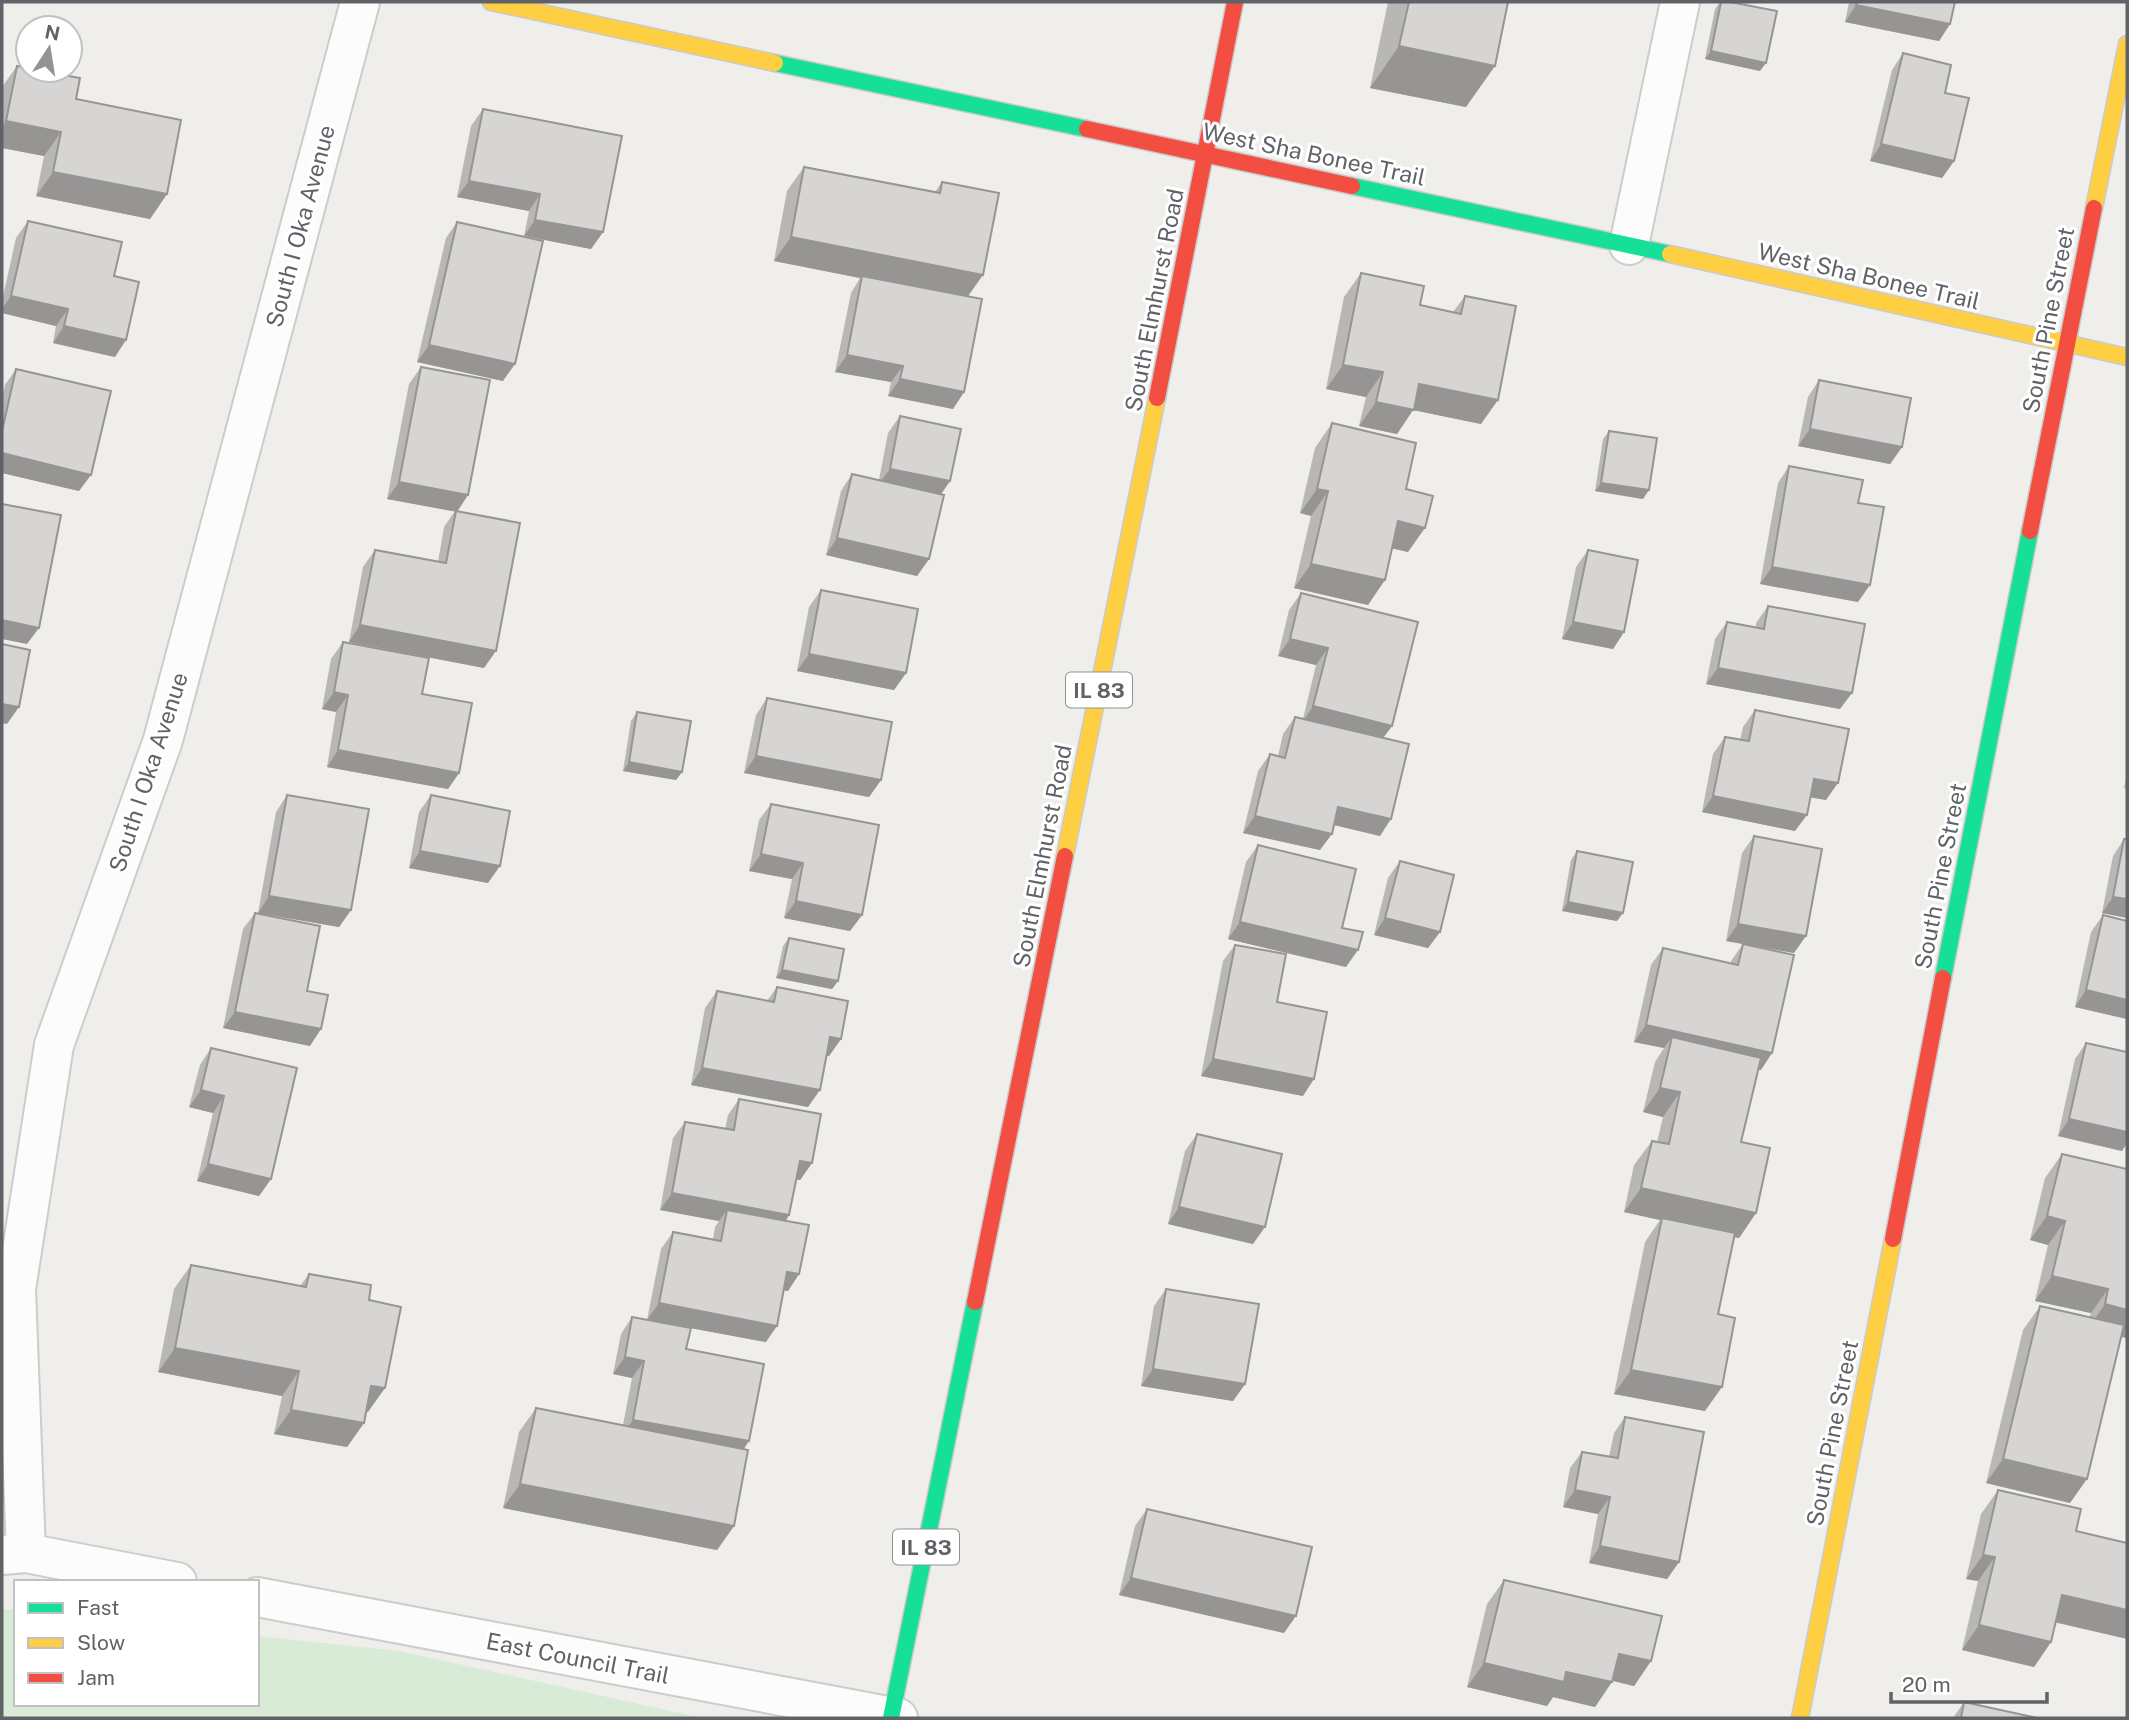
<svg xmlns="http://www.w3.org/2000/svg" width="2129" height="1720" viewBox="0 0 2129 1720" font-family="'Public Sans',sans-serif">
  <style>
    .green { fill: #d8ebd6 }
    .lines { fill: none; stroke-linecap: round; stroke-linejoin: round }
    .street-casing { stroke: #cbcccc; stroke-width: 42 }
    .fast-casing { stroke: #cacacb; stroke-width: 19 }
    .slow-casing { stroke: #cacacb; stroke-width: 19 }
    .jam-casing { stroke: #cacacb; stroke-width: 19 }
    .street { stroke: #fdfcfc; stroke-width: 38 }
    .fast { stroke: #16e098; stroke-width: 16 }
    .slow { stroke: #ffcf43; stroke-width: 16 }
    .jam { stroke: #f24e42; stroke-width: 16 }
    .wall { fill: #b8b7b5 }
    .shaded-wall { fill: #969594 }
    .building { fill: #d6d5d3; stroke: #969594; stroke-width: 2 }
    .labels { text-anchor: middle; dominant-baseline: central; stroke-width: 6; stroke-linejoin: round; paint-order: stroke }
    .shield { fill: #fff; stroke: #8f9295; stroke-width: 2 }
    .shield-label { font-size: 21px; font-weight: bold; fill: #5f6368 }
    .street-label { font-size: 23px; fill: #5f6368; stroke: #fff }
  </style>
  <rect width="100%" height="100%" fill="#efeeea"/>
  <path class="green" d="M2,1609L16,1610V1704H257V1636L399,1651L702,1718H2Z"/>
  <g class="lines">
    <g class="street-casing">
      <g id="street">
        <path d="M1629,245L1680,2"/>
        <path d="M26,1553L16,1289L54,1045L163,740L360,2"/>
        <path d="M2,1555L26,1553L177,1582"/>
        <path d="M257,1597L898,1718"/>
      </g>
    </g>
    <g class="fast-casing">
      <g id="fast">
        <path d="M775,63L1087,129"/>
        <path d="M1352,186L1670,254"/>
        <path d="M1943,978L2030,531"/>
        <path d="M891,1718L975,1302"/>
      </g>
    </g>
    <g class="slow-casing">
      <g id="slow">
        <path d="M491,2L775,63"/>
        <path d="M2094,208L2127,44"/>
        <path d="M1670,254L2127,357"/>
        <path d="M1065,856L1157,398"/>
        <path d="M1800,1718L1893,1239"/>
      </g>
    </g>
    <g class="jam-casing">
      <g id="jam">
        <path d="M1087,129L1352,186"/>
        <path d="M1157,398L1235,2"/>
        <path d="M2030,531L2094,208"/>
        <path d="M1893,1239L1943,978"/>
        <path d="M975,1302L1065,856"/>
      </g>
    </g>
    <use href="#street" class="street"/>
    <use href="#fast" class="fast"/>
    <use href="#slow" class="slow"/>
    <use href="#jam" class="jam"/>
  </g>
  <g class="wall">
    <path d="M1388,2H1508L1466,107L1370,88Z"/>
    <path d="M1720,2H1730L1760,71L1705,59L1715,9Z"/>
    <path d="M1849,2H1955L1950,24L1939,41L1845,22Z"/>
    <path d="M1903,53L1945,93L1954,161L1942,178L1870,161L1892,70Z"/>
    <path d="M17,66L76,99L167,194L150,219L36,196L44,156L2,148V87Z"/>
    <path d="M483,109L603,232L591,249L524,236L503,381L417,362L446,238L457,222L524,236L529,211L457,197L471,126Z"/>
    <path d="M804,167L935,192L942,182L969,296L964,392L953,409L888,396L891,382L835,372L851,293L860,278L774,261L787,191Z"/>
    <path d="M28,221L115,357L53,343L56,326L2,313V301L16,238Z"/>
    <path d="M1361,273L1420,305L1453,312L1465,296L1481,424L1413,410L1397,434L1359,426L1366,397L1326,389L1344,297Z"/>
    <path d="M421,367L457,511L484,668L349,642L363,567L375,550L438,562L444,527L455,511L387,499L409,384Z"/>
    <path d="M16,369L79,491L2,473V398L5,385Z"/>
    <path d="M1819,380L1902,447L1890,464L1798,446L1808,397Z"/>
    <path d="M900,416L950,481L941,494L929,559L917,576L826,555L841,491L852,474L879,480L888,433Z"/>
    <path d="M1332,423L1406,489L1408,552L1392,548L1368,605L1294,588L1311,516L1300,513L1315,448Z"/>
    <path d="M1609,431L1643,499L1595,491L1603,439Z"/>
    <path d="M1789,466L1858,503V602L1760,584L1778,483Z"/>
    <path d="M1588,550L1624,632L1613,649L1562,639L1576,567Z"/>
    <path d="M821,590L906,673L894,690L797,671L809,607Z"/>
    <path d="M1301,593L1392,726L1383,738L1380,836L1334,825L1320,850L1243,833L1258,771L1270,754L1278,756L1283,734L1295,717L1303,719L1316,665L1278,656L1289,610Z"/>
    <path d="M1768,606L1840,709L1706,684L1715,639L1727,622L1756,627V623Z"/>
    <path d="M343,642L422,694L459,773L448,789L327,767L336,712L322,709L331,659Z"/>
    <path d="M767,698L881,780L869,797L744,773L756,715Z"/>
    <path d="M1755,710L1826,800L1810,797L1795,831L1702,812L1713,754L1725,737L1740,740L1743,727Z"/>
    <path d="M637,712L682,772L676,780L623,771L631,721Z"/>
    <path d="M2127,774V789L2124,788Z"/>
    <path d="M287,795L351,910L339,927L258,913L276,812Z"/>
    <path d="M431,795L488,883L409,868L419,812Z"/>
    <path d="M771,804L862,915L850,931L784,918L792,879L749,871L759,820Z"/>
    <path d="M1754,836L1794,953L1744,944L1761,1070H1758L1741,1142L1756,1213L1739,1238L1734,1237L1718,1314L1705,1411L1614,1394L1645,1242L1660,1220L1624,1212L1634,1165L1652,1141L1657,1142L1663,1117L1643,1112L1655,1062L1664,1048L1634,1042L1651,965L1663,948L1731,963V961L1743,944L1726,941L1742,853Z"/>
    <path d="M2124,839L2127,918L2102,913L2113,856Z"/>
    <path d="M1258,845L1342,928L1346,967L1228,939L1246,862Z"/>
    <path d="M1577,851L1617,921L1562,911L1571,860Z"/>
    <path d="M1400,861L1440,932L1428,948L1374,935L1388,878Z"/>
    <path d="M255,913L307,991L310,1046L223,1028L243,929Z"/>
    <path d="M2103,915L2127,1019L2075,1007L2091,932Z"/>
    <path d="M789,938L838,981L832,989L776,978L783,946Z"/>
    <path d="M1235,945L1277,1002L1303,1096L1201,1076L1223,961Z"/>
    <path d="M777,987L841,1039L829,1056L827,1055L808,1107L691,1085L705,1008L717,991L767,1001Z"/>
    <path d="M2086,1043L2122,1151L2058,1136L2075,1059Z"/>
    <path d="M211,1048L271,1179L259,1196L197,1181L213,1113L189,1107L200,1065Z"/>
    <path d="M739,1099L812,1163L800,1180L796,1179L789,1215L786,1221L799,1274L788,1291L784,1290L766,1342L691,1328L686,1349L744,1449L734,1526L717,1550L503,1508L519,1432L536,1408L623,1425L632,1378L613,1374L621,1334L632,1317L647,1320L661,1249L673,1232L713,1240L715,1227L719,1221L660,1210L673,1138L685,1122L725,1129L728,1115Z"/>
    <path d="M1197,1134L1253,1244L1168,1224L1185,1151Z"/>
    <path d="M2062,1154L2127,1169V1338L2121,1337L2070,1503L1986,1483L2023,1330L2040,1306L2090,1317L2091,1313L2035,1301L2048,1245L2030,1240L2045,1178Z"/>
    <path d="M191,1265L300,1286L309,1274L369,1300L368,1412H366L364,1423L347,1447L274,1434L282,1396L158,1372L174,1289Z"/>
    <path d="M1166,1289L1245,1384L1233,1401L1141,1386L1154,1306Z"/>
    <path d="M1625,1417L1679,1562L1667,1579L1589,1563L1598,1514L1563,1507L1570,1468L1582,1452L1609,1457L1614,1433Z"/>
    <path d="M1998,1490L2056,1622L2051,1642L2034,1667L1962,1650L1978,1581L1966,1579L1981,1514Z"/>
    <path d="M1147,1509L1284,1633L1119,1595L1135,1526Z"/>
    <path d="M1504,1580L1651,1661L1634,1686L1612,1681L1595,1707L1553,1697L1547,1706L1467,1687L1487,1604Z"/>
    <path d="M1964,1702L1961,1718H1953Z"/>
  </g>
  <g class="shaded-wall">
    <path d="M1856,5L1950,24L1939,41L1845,22Z"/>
    <path d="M1399,46L1495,66L1466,107L1370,88Z"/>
    <path d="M1711,51L1766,63L1760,71L1705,59Z"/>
    <path d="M6,121L61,132L44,156L2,148V127Z"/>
    <path d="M1881,144L1954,161L1942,178L1870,161Z"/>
    <path d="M53,172L167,194L150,219L36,196Z"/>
    <path d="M469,181L540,194L529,211L457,197Z"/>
    <path d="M535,220L603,232L591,249L524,236Z"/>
    <path d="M791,237L983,275L966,299L862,276L860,278L774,261Z"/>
    <path d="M11,296L68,309L56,326L2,313V309Z"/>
    <path d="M64,326L126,340L115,357L53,343Z"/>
    <path d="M429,345L515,364L503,381L417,362Z"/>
    <path d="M847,355L903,366L891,382L835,372Z"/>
    <path d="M1343,365L1383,372L1366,397L1326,389Z"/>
    <path d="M900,379L964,392L953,409L888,396Z"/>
    <path d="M1419,384L1498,400L1481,424L1413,410L1397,434L1359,426L1376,402Z"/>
    <path d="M1810,429L1902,447L1890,464L1798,446Z"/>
    <path d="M2,453L91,475L79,491L2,473Z"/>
    <path d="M890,469L950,481L939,497L878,485Z"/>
    <path d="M399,482L468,495L457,512L387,499Z"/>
    <path d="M1601,483L1649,490L1643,499L1595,491Z"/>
    <path d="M1317,489L1328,491L1311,516L1300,513Z"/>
    <path d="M1398,521L1425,528L1408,552L1381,546Z"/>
    <path d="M837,538L929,559L917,576L826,555Z"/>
    <path d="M1311,564L1385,580L1368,605L1294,588Z"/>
    <path d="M1772,567L1870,585L1858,602L1760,584Z"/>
    <path d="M2,620L39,628L27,644L2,639Z"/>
    <path d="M1573,622L1624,632L1613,649L1562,639Z"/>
    <path d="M360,625L496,651L484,668L349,642Z"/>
    <path d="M1290,639L1328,648L1316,665L1278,656Z"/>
    <path d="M809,654L906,673L894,690L797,671Z"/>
    <path d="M1718,668L1852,693L1840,709L1706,684Z"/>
    <path d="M334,692L348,695L336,712L322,709Z"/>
    <path d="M2,704L19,707L7,724L2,723Z"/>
    <path d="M1313,706L1392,726L1380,742L1302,723Z"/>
    <path d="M338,750L459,773L448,789L327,767Z"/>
    <path d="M756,756L881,780L869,797L744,773Z"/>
    <path d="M629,762L682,772L676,780L623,771Z"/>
    <path d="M1814,779L1838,783L1826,800L1802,796Z"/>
    <path d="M1713,796L1807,815L1795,831L1702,812Z"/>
    <path d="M1338,807L1391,819L1380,836L1326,823Z"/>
    <path d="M1255,816L1332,834L1320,850L1243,833Z"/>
    <path d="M420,851L500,866L488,883L409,868Z"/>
    <path d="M761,854L803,863L792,879L749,871Z"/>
    <path d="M269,896L351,910L339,927L258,913Z"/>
    <path d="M2113,897L2127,899V918L2102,913Z"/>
    <path d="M796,901L862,915L850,931L784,918Z"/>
    <path d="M1568,902L1623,913L1617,921L1562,911Z"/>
    <path d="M1385,918L1440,932L1428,948L1374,935Z"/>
    <path d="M1240,922L1358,950L1346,967L1228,939Z"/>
    <path d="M1738,924L1806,936L1794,953L1726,941Z"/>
    <path d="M782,970L838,981L832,989L776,978Z"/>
    <path d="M2086,990L2127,1000V1019L2075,1007Z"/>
    <path d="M235,1012L321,1029L310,1046L223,1028Z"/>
    <path d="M1646,1025L1772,1053L1761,1070L1669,1049L1672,1037L1664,1048L1634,1042Z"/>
    <path d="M830,1037L841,1039L829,1056L818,1054Z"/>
    <path d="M1213,1059L1314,1079L1303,1096L1201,1076Z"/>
    <path d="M702,1068L820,1090L808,1107L691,1085Z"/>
    <path d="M1660,1088L1680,1092L1663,1117L1643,1112Z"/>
    <path d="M201,1090L224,1096L213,1113L189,1107Z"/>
    <path d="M2069,1119L2127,1132V1143L2122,1151L2058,1136Z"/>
    <path d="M800,1161L812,1163L800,1180L788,1178Z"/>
    <path d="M208,1164L271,1179L259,1196L197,1181Z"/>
    <path d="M1641,1188L1756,1213L1739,1238L1662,1221V1218L1660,1220L1624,1212Z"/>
    <path d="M672,1193L789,1215L778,1232L727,1210L719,1221L660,1210Z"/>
    <path d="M1179,1207L1265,1227L1253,1244L1168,1224Z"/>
    <path d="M2047,1216L2065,1221L2048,1245L2030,1240Z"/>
    <path d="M787,1272L799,1274L788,1291L776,1289Z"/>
    <path d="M2052,1276L2108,1289L2091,1313L2035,1301Z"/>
    <path d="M659,1303L777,1326L766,1342L647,1320Z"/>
    <path d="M2105,1304L2127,1310V1338L2088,1329Z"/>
    <path d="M175,1348L299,1371L282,1396L158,1372Z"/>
    <path d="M625,1357L644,1361L632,1378L613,1374Z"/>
    <path d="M1153,1369L1245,1384L1233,1401L1141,1386Z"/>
    <path d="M1631,1370L1722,1387L1705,1411L1614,1394Z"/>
    <path d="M371,1386L385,1388L368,1412L354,1410Z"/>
    <path d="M291,1410L364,1423L347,1447L274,1434Z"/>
    <path d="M633,1420L749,1441L738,1458L621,1437Z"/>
    <path d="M2003,1459L2087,1479L2070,1503L1986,1483Z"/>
    <path d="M520,1484L734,1526L717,1550L503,1508Z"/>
    <path d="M1575,1490L1610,1497L1598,1514L1563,1507Z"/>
    <path d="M1600,1546L1679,1562L1667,1579L1589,1563Z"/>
    <path d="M1983,1555L1995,1557L1978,1581L1966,1579Z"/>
    <path d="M1131,1578L1296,1616L1284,1633L1119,1595Z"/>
    <path d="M2062,1595L2127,1610V1639L2045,1620Z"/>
    <path d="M1979,1625L2051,1642L2034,1667L1962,1650Z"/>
    <path d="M1619,1654L1651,1661L1634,1686L1602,1678Z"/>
    <path d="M1484,1663L1566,1672L1612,1682L1595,1707L1553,1697L1547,1706L1467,1687Z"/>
  </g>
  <g class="building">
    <path d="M1409,2H1508L1495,66L1399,46Z"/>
    <path d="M1721,2H1730L1777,11L1766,63L1711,51Z"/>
    <path d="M1857,2H1955L1950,24L1856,5Z"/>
    <path d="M1903,53L1951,65L1945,93L1969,98L1954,161L1881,144Z"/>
    <path d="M17,66L28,68V70H37L80,78L76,99L181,120L167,194L53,172L61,132L6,121Z"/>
    <path d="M483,109L622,136L603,232L535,220L540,194L469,181Z"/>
    <path d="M804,167L940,193L942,182L999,193L983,275L791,237Z"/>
    <path d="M28,221L122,242L114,276L139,282L126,340L64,326L68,309L11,296Z"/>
    <path d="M457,222L543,241L515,364L429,345Z"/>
    <path d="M1361,273L1424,286L1420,305L1461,314L1465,296L1516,306L1498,400L1419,384L1414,410L1376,402L1383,372L1343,365Z"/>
    <path d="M862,276L982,299L964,392L900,379L903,366L847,355Z"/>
    <path d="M421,367L490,380L468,495L399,482Z"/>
    <path d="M16,369L111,391L91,475L2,453V431Z"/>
    <path d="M1819,380L1911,398L1902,447L1810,429Z"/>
    <path d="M900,416L961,429L950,481L890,469Z"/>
    <path d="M1332,423L1416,443L1406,489L1433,496L1425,528L1398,521L1385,580L1311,564L1328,491L1317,489Z"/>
    <path d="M1609,431L1657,438L1649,490L1601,483Z"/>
    <path d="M1789,466L1863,480L1858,503L1884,507L1870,585L1772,567Z"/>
    <path d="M852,474L944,495L929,559L837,538Z"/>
    <path d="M2,504L61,515L39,628L2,620Z"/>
    <path d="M456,511L520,523L496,651L360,625L375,550L446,563Z"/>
    <path d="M1588,550L1638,560L1624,632L1573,622Z"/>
    <path d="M821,590L918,609L906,673L809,654Z"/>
    <path d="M1301,593L1418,622L1392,726L1313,706L1328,648L1290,639Z"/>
    <path d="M1768,606L1865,624L1852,693L1718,668L1727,622L1764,629Z"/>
    <path d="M343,642L429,658L422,694L472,703L459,773L338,750L348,695L334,692Z"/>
    <path d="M2,644L30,650L19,707L2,704Z"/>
    <path d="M767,698L892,722L881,780L756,756Z"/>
    <path d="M1755,710L1849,729L1838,783L1814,779L1807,815L1713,796L1725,737L1749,741Z"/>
    <path d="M637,712L691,721L682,772L629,762Z"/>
    <path d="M1295,717L1409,744L1391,819L1338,807L1332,834L1255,816L1270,754L1285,758Z"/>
    <path d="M287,795L369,809L351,910L269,896Z"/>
    <path d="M431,795L510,811L500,866L420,851Z"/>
    <path d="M771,804L879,825L862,915L796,901L803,863L761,854Z"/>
    <path d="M1754,836L1822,849L1806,936L1738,924Z"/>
    <path d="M2124,839H2127V899L2113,897Z"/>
    <path d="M1258,845L1356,869L1342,928L1363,932L1358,950L1240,922Z"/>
    <path d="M1577,851L1633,862L1623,913L1568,902Z"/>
    <path d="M1400,861L1454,875L1440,932L1385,918Z"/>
    <path d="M255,913L320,926L307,991L328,995L321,1029L235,1012Z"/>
    <path d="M2103,915L2127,921V1000L2086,990Z"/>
    <path d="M789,938L844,949L838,981L782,970Z"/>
    <path d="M1743,944L1794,955L1772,1053L1646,1025L1663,948L1738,965Z"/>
    <path d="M1235,945L1286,954L1277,1002L1327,1012L1314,1079L1213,1059Z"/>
    <path d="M777,987L848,1001L841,1039L830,1037L820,1090L702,1068L717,991L774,1002Z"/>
    <path d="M1672,1037L1761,1058L1741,1142L1770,1148L1756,1213L1641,1188L1652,1141L1669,1144L1680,1092L1660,1088Z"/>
    <path d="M2086,1043L2127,1052V1132L2069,1119Z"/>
    <path d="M211,1048L297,1068L271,1179L208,1164L224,1096L201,1090Z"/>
    <path d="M739,1099L821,1114L812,1163L800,1161L789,1215L672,1193L685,1122L734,1130Z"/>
    <path d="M1197,1134L1282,1154L1265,1227L1179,1207Z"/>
    <path d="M2062,1154L2127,1169V1310L2105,1304L2108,1289L2052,1276L2065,1221L2047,1216Z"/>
    <path d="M727,1210L809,1225L799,1274L787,1272L777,1326L659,1303L673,1232L721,1241Z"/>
    <path d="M1662,1218L1735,1233L1718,1314L1735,1318L1722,1387L1631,1370Z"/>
    <path d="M191,1265L306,1287L309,1274L371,1285L369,1300L401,1307L385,1388L371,1386L364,1423L291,1410L299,1371L175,1348Z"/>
    <path d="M1166,1289L1259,1304L1245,1384L1153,1369Z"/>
    <path d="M2040,1306L2124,1325L2087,1479L2003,1459Z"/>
    <path d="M632,1317L691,1328L686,1349L764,1364L749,1441L633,1420L644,1361L625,1357Z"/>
    <path d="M536,1408L748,1450L734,1526L520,1484Z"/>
    <path d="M1625,1417L1704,1432L1679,1562L1600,1546L1610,1497L1575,1490L1582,1452L1618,1458Z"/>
    <path d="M1998,1490L2081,1509L2076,1531L2127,1543V1610L2062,1595L2051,1642L1979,1625L1995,1557L1983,1555Z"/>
    <path d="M1147,1509L1312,1547L1296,1616L1131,1578Z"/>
    <path d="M1504,1580L1662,1616L1651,1661L1619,1654L1612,1682L1566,1672L1564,1682L1484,1663Z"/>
    <path d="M1964,1702L2037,1718H1961Z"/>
  </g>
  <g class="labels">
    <g class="shield">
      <rect x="1066" y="672.5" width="66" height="35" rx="5"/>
      <rect x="893" y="1529.5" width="66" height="35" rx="5"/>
    </g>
    <g class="shield-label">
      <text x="1099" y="690">IL 83</text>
      <text x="926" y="1547">IL 83</text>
    </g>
    <g class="street-label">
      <text transform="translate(1314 154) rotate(12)">West Sha Bonee Trail</text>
      <text transform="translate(300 226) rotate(-75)">South I Oka Avenue</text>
      <text transform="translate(1869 276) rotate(13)">West Sha Bonee Trail</text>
      <text transform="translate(1154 300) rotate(-79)">South Elmhurst Road</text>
      <text transform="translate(2048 320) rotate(-79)">South Pine Street</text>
      <text transform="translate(148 772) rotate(-72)">South I Oka Avenue</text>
      <text transform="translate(1042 856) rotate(-79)">South Elmhurst Road</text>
      <text transform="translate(1940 876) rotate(-79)">South Pine Street</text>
      <text transform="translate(1832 1433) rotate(-79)">South Pine Street</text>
      <text transform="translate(578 1658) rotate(11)">East Council Trail</text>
    </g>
  </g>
  <rect width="2129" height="1720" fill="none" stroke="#5f6368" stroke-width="7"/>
  <rect x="14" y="1580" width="245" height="126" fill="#ffffff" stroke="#bfc1c3" stroke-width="2"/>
  <rect x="28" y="1603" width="35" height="10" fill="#16e098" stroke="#bfc1c3" stroke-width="2"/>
  <text x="77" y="1615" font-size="21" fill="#5f6368">Fast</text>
  <rect x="28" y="1638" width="35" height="10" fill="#ffcf43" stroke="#bfc1c3" stroke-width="2"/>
  <text x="77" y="1650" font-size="21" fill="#5f6368">Slow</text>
  <rect x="28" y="1673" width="35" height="10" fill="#f24e42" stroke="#bfc1c3" stroke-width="2"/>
  <text x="77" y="1685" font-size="21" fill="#5f6368">Jam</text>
  <g transform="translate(49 49) rotate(12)"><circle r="33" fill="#ffffff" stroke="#bfc1c3" stroke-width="2"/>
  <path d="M0-5L12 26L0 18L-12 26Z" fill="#919496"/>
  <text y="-10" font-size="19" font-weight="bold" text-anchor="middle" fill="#5f6368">N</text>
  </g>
  <path d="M1891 1692v10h156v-10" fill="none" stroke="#5f6368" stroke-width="3.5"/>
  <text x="1902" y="1692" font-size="21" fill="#5f6368" stroke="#ffffff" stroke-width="5" paint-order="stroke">20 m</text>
</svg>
